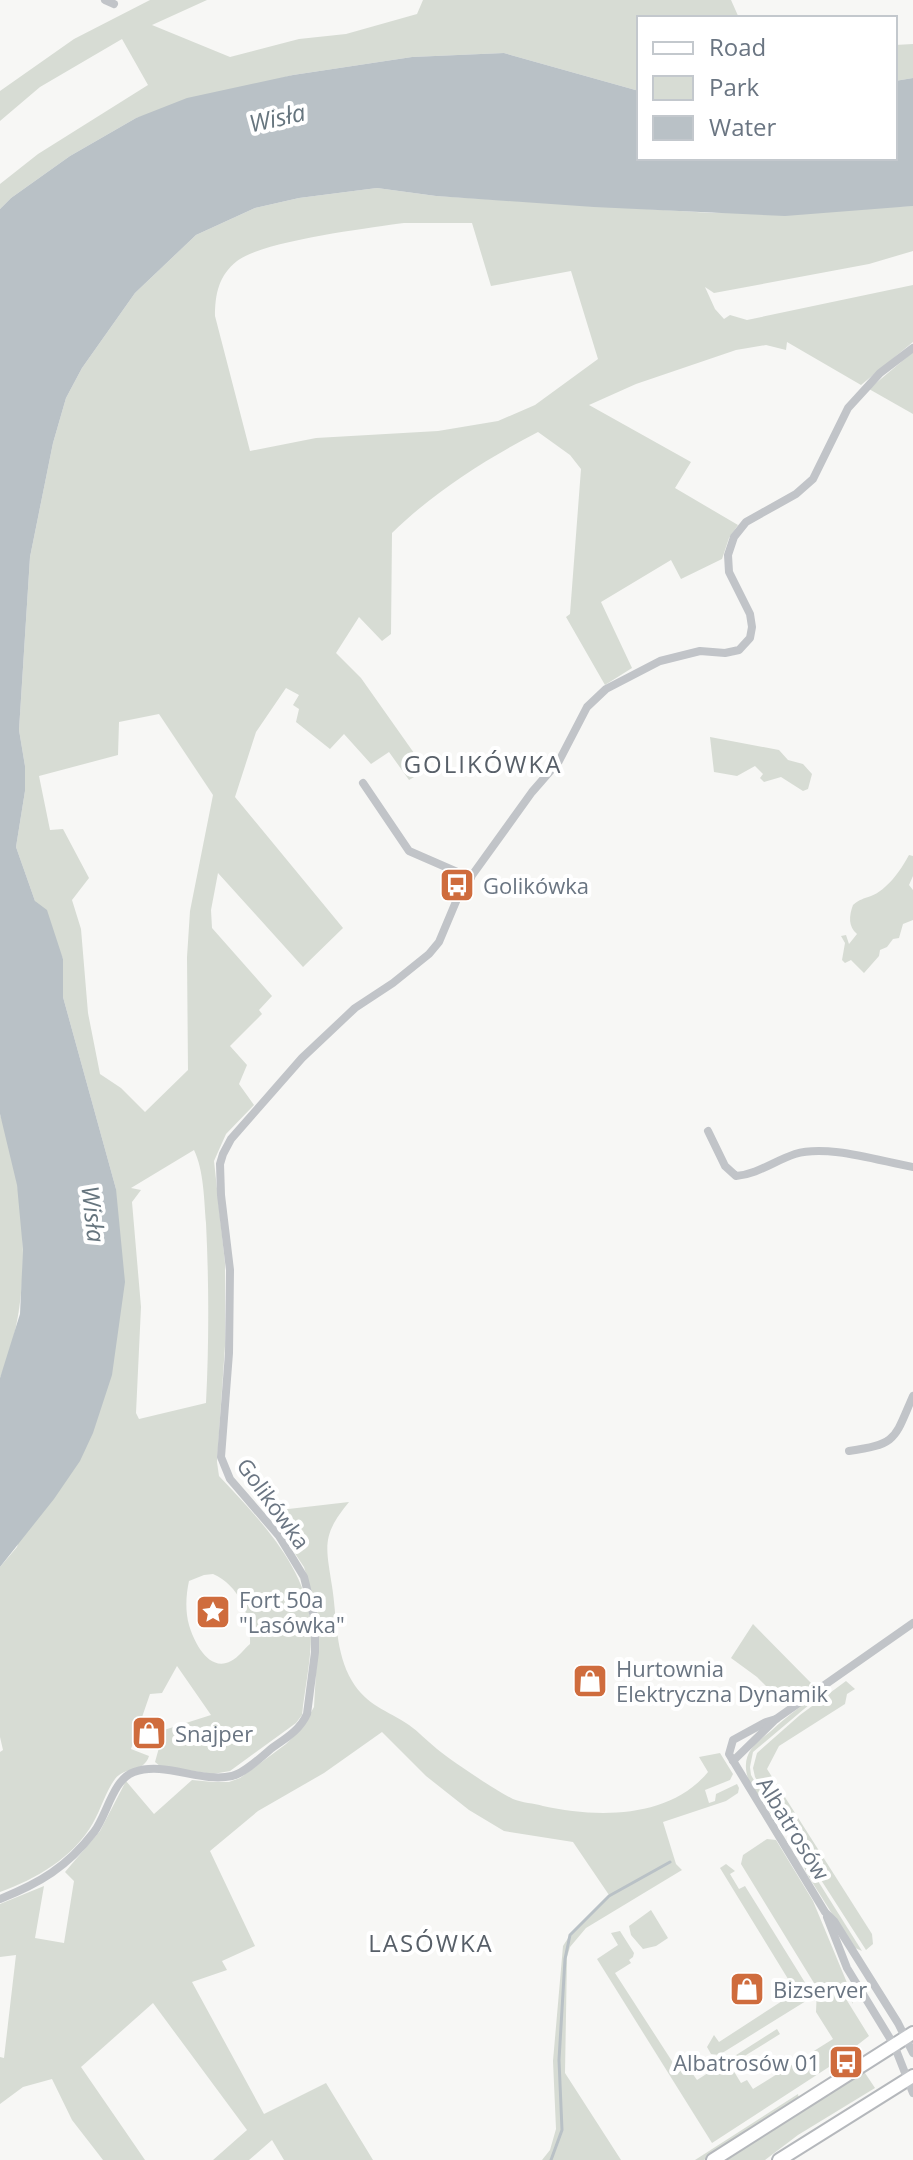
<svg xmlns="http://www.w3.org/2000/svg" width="913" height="2160" viewBox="0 0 913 2160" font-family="'Open Sans',sans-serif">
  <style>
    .green { fill: #d7dcd4; fill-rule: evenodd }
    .water { fill: #b9c1c6 }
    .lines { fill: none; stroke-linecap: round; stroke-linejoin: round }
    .stream { stroke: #b9c1c6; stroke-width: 3 }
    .primary-casing { stroke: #b5b8bc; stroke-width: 16 }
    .minor { stroke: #c1c4c8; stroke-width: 8 }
    .primary { stroke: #fff; stroke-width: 12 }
    .labels { text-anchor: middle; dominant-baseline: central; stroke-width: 8; stroke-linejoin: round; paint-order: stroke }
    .poi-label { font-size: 22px; fill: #6a7582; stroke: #fff; text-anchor: start }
    .street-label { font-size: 22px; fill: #6a7582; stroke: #fff }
    .water-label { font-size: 24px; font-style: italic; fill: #66757e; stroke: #fff }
    .neighbourhood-label { font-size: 24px; letter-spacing: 2px; fill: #575f68; stroke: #fff }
  </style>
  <rect width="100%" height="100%" fill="#f7f7f5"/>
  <g class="green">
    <path d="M150,0H207L152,25L230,57L299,39L346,34L417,14L423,0H731L739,18H639V91L504,53L412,57L293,75L136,118L70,156L11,198L0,209V184L38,154L148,85L122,39L40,87L0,121V91L74,39Z"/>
    <path d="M913,44V78L895,81V45Z"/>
    <path d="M377,188L436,196L712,213L913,206V251L869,264L714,293L705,287L715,309L724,319L730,315L747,320L913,285V342L861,385L787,342L786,350L766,345L736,350L636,384L589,405L691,462L675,488L738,525L729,538L722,559L681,579L671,560L601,602L632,668L605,685L566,617L570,614L581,469L570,455L538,432C486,459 435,491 392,533L391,634L382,641L359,617L336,653L361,678L426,770L409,780L389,752L371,764L344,734L330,749L296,722L299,709L293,705L299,695L286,688L256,732L235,797L343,928L303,967L218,873L211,910L212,928L272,996L259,1010L262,1014L230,1046L247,1065L239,1084L254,1105L226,1134L214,1161L225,1263V1346L217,1462L219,1476C257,1517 308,1567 311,1628C312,1657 305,1686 302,1715L296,1723L230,1771L213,1774L160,1766L155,1762L164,1730L211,1715L177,1666L162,1693L150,1694L131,1749L149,1756C144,1773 125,1766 115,1779C106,1791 101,1809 93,1823C73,1858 36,1879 0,1892V1752L3,1750L0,1737V1567L17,1547L116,1189L63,997V959L35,901L16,847L25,791V766L19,730L30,557L53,443L66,398L82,368L135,293L196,235L255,208L299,198ZM404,223H472L491,286L571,271L598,359L535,405L498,421L438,431L316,438L250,451L215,316C215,294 219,275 237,261C263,241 368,228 404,223ZM159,714L213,795L190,911L187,957L188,1070L145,1112L121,1088L100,1074L88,1013L81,929L72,900L89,878L63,829L50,830L39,776L118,755L119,722ZM194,1150C204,1171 204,1200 206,1223C209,1283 209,1343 206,1403L139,1419L136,1413L141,1307L132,1202L141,1190L131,1188ZM213,1574C240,1586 251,1616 250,1644C244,1649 238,1658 231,1661C209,1673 194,1642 189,1625C185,1611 186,1594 189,1581L204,1575Z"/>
    <path d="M913,352V414L869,389Z"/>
    <path d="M710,737L779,750L788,760L803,764L812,774L808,789L803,791L781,777L764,782L760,778L763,774L755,766L737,776L714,772Z"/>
    <path d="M909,855L913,856V876L909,885L913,890V920L903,924L899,938L893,939L887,947L880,950L879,956L864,973L851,960L845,963L842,960L845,943L841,936L846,935L849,944L857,934C848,926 849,916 853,905C860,899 863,899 871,896C887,890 901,870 909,855Z"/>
    <path d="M0,1114C27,1193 34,1300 0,1378Z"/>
    <path d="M349,1502C321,1536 326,1546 332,1586C337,1618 335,1652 352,1681C367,1706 387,1710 409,1725C419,1732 427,1741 437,1749C453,1762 495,1790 513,1799C522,1803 534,1803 543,1806C597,1818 669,1819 708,1772L699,1757L720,1753L733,1774L730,1780L705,1790L709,1803L715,1801L716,1794L737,1784L739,1788L738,1793L726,1801L663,1822L676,1864L682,1870L586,1928L570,1947L567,1957L565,2073L621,2160H542L550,2150L556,2129L553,2061L563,1946L570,1935L609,1895L573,1842L504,1831L469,1810L426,1776L382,1732L324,1773L258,1811L210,1851L255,1946L222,1961L227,1970L192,1982L264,2114L326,2083L373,2160H284L272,2140L249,2160H213L247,2130L153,2003L81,2067L145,2160H103L72,2120L52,2079L23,2087L0,2104V2057L4,2058L16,1955L0,1957V1904L44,1886L35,1938L64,1943L74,1881L65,1872L100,1831L126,1781L154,1814L192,1780L213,1782H229L240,1778L286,1744L302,1728L314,1707L319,1620L304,1567L270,1516L271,1511Z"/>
    <path d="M753,1624L813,1685L785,1705L757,1677L731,1658Z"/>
    <path d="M846,1681L855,1689L847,1694L845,1704L779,1746L767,1769L872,1934L873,1944L866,1950L755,1777L753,1768L757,1753L800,1715Z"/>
    <path d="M821,1691L823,1693L753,1752L750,1767L751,1775L774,1814L773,1815C757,1799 735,1770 752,1748C757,1741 765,1736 771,1731C787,1716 804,1704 821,1691Z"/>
    <path d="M767,1839L776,1840L813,1901L850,1990L853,2004L840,1983L838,1986L869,2036L851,2050L852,2052L712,2143L597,1959L618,1945L611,1933L620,1931L634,1953L633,1957L629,1960L631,1963L615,1973L679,2072L688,2067L697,2080L777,2029L780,2034L730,2065L741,2083L747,2080L753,2089L833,2039L816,2012L817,1988L741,1864L743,1855Z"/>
    <path d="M796,1847L806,1862L862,1951L853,1947L807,1874Z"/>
    <path d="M726,1864L735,1871L730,1874L739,1889L745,1886L809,1989L806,2001L719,2055L711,2054L707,2047L714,2035L719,2042L796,1992L720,1868Z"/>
    <path d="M651,1910L668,1938L656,1946L643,1949L631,1935L629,1926Z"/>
    <path d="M863,2070L875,2088L798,2135L765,2160H722Z"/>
    <path d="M798,2094L799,2100L704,2160H695Z"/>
  </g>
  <path class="water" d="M504,53L639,91V158H895V81L913,78V206L785,216L594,207L436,196L377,188L299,198L255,208L196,235L135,293L82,368L66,398L53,443L30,557L19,730L25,766V791L16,847L35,901L47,910L63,959V997L116,1189L125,1282L112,1375L93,1433L80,1461L54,1499L0,1567V1378L20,1314L23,1250L17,1185L0,1114V209L11,198L70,156L136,118L187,98L293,75L412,57Z"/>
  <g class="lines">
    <path class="stream" d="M551,2160L562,2130L559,2060L565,1959L570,1935L609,1896L670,1862"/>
    <g class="primary-casing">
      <g id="primary">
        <path d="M713,2160L913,2033"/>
        <path d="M779,2160L913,2076"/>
      </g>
    </g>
    <g class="minor">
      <path d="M105,0L114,4"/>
      <path d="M363,783L409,851L471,878"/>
      <path d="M708,1131L725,1166L736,1176C758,1174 774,1161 795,1154C827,1144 879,1161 913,1167"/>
      <path d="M849,1451C898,1444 894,1439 913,1396"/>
      <path d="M776,1719L766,1722L733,1740L729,1754L825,1912L834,1921L898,2023L913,2053"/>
      <path d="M733,1761L776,1719L913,1623"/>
      <path d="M0,1899C40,1883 67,1867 94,1832C107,1815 113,1779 134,1772C165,1761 200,1783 232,1776C245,1773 261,1757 272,1748C286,1738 300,1730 307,1714L315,1652V1621L304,1577L279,1536L230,1479L221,1457L229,1353L230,1270L221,1195L220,1164L223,1154L231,1139L302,1058L355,1008L393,983L429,954L439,942L460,892L532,792L559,761L587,707L606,689L660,661L700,651L725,653L739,650L750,638L752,627L750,614L729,572L728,555L734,537L746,522L796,494L813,479L848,408L880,373L913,348"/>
      <path d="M827,1917L847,1968L894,2045L913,2093"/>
    </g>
    <use href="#primary" class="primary"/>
  </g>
  <defs>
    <g id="bus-square" transform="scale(1.8)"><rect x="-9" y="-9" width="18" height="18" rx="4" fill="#cf6c3d" stroke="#fff"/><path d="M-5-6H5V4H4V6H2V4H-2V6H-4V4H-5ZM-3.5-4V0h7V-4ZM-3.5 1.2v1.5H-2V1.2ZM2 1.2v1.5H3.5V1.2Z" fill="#fff"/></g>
    <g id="sight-square" transform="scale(1.8)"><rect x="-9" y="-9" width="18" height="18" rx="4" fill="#cf6c3d" stroke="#fff"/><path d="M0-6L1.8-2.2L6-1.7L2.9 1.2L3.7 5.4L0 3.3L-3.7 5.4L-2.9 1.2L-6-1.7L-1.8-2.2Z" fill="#fff"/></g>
    <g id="shop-square" transform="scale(1.8)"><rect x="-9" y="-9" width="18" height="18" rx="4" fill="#cf6c3d" stroke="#fff"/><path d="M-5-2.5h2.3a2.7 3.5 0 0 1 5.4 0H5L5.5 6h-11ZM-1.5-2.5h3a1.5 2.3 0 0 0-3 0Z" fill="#fff"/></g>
  </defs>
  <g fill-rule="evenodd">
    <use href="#bus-square" x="457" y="885"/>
    <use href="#sight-square" x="213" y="1612"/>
    <use href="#shop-square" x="590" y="1681"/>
    <use href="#shop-square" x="149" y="1733"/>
    <use href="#shop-square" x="747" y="1989"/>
    <use href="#bus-square" x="846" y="2062"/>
  </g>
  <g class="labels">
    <g class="poi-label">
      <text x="483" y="885">Golikówka</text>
      <text x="239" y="1599">Fort 50a<tspan x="239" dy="25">"Lasówka"</tspan></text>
      <text x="616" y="1668">Hurtownia<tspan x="616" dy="25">Elektryczna Dynamik</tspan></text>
      <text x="175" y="1733">Snajper</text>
      <text x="773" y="1989">Bizserver</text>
      <text x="820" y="2062" text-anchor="end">Albatrosów 01</text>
    </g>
    <g class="street-label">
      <text transform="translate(274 1503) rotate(54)">Golikówka</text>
      <text transform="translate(794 1828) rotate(58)">Albatrosów</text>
    </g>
    <g class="water-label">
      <text transform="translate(277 117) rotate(-13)">Wisła</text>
      <text transform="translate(94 1214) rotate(83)">Wisła</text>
    </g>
    <g class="neighbourhood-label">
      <text x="483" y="763">GOLIKÓWKA</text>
      <text x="431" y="1942">LASÓWKA</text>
    </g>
  </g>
  <rect x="637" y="16" width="260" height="144" fill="#ffffff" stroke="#c3c8cd" stroke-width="2"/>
  <rect x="653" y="42" width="40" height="12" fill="#ffffff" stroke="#c3c8cd" stroke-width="2"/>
  <text x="709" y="56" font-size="24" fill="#6a7582">Road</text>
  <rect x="653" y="76" width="40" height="24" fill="#d7dcd4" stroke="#c3c8cd" stroke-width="2"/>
  <text x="709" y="96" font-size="24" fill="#6a7582">Park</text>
  <rect x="653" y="116" width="40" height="24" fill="#b9c1c6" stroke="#c3c8cd" stroke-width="2"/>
  <text x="709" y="136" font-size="24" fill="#6a7582">Water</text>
</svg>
